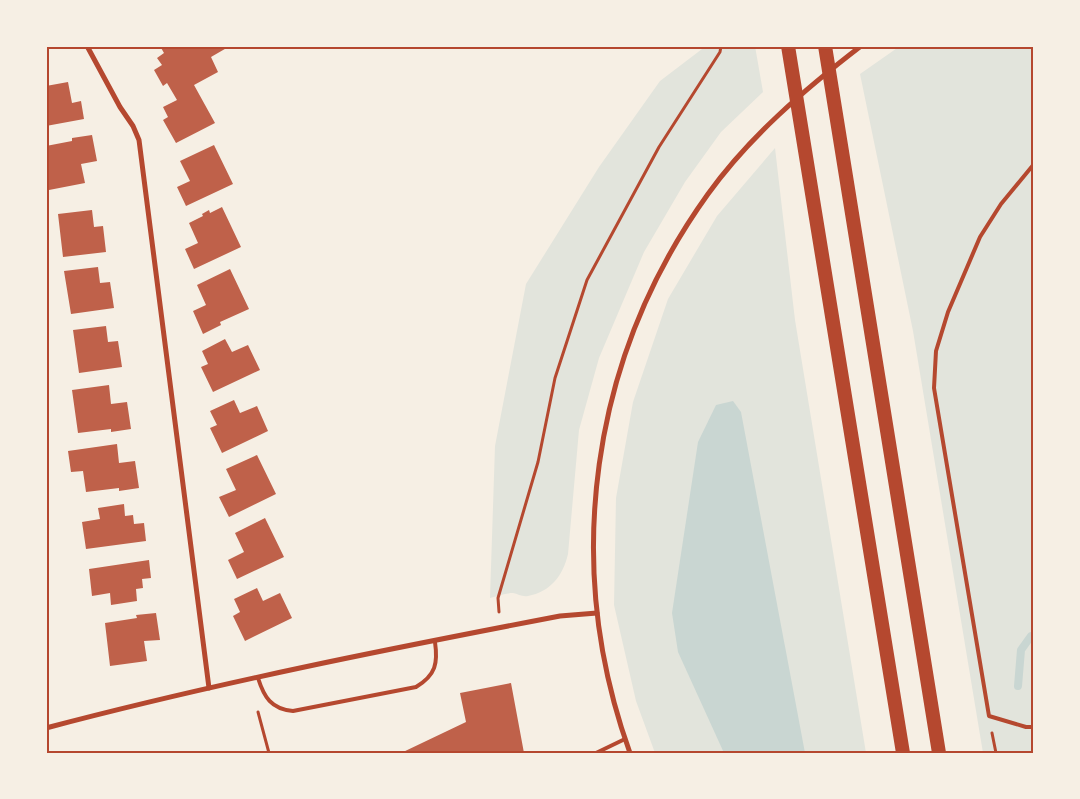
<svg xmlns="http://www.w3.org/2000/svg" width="1080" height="799" viewBox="0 0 1080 799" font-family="'Open Sans',sans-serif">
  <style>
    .green { fill: #e2e4dc }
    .water { fill: #c9d6d2 }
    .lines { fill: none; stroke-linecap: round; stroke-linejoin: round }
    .stream { stroke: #c9d6d2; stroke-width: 8 }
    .building { fill: #bf614a }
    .path { stroke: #b5482f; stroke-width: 3 }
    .service { stroke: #b5482f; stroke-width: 4 }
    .minor { stroke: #b5482f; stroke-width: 5 }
    .trunk { stroke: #b5482f; stroke-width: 14 }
    .neatline { fill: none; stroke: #b5482f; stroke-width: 2 }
  </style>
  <rect width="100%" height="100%" fill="#f6efe4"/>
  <g class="green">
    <path d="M706,46H755L763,92L721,132L685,182L644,252L599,358L579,430L568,554C563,576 550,592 528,596C522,597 518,594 513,593C506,593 497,596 490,598L495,446L526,284L599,167L660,81Z"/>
    <path d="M900,46H1034V753H983L913,331L860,74Z"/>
    <path d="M775,148L795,320L866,753H655L636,701L614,605L616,498L633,402L668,299L717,216Z"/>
  </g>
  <path class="water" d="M733,401L741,412L805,753H724L678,652L672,613L698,442L716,405Z"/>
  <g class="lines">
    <path class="stream" d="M1018,686L1021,650L1031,636H1034"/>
  </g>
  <g class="building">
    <path d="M160,46H230L211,57L218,72L194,85L215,123L176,143L163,120L168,117L163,107L177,100L167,83L163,86L154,70L162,65L157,58L164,53Z"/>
    <path d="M68,82L72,103L81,101L84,119L46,126V86Z"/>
    <path d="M92,135L97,161L81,164L85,183L49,190L46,178V146L72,141V138Z"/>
    <path d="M214,145L233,184L186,206L177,187L190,181L180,161Z"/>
    <path d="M222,207L241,247L194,269L185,249L198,243L189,223L203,216L202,214L209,210L210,213Z"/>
    <path d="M92,210L94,227L103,226L106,252L63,257L58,214Z"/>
    <path d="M98,267L100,283L110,282L114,308L71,314L64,271Z"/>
    <path d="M230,269L249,309L220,322L221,325L203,334L193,311L206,305L197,285Z"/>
    <path d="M106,326L108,342L118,341L122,367L79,373L73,330Z"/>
    <path d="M225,339L232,352L248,345L260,370L213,392L201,367L208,364L202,351Z"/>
    <path d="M109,385L111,404L127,402L131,429L111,432V429L78,433L72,390Z"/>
    <path d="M234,400L240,413L257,406L268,431L222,453L210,428L217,425L210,411Z"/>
    <path d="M117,444L119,463L135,461L139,488L119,491V488L86,492L83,471L71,472L68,451Z"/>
    <path d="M257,455L276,494L229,517L219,497L236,490L226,469Z"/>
    <path d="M124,504L125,516L133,515L134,524L144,523L146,541L86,549L82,522L100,519L98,508Z"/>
    <path d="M265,518L284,557L237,579L228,560L244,552L235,533Z"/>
    <path d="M149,560L151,578L142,579L143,588L136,589L137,601L111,605L110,593L92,596L89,569Z"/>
    <path d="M257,588L263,601L280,593L292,618L245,641L233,616L240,612L234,599Z"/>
    <path d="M156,613L160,640L144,641L147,661L110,666L105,623L137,618L136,615Z"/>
    <path d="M511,683L524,753H401L466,722L460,693Z"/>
  </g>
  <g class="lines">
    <g class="path">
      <path d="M499,612L498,598L538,462L555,378L587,280L659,147L720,52L721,46"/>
      <path d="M258,712L269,753"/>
      <path d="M992,733L996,753"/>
    </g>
    <g class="service">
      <path d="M1034,164L1001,204L980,237L948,312L936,351L934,388L989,716L1026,727H1034"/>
      <path d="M258,678C264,697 271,709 293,711L416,687C436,675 438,663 435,642"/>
      <path d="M596,753L625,739"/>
    </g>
    <g class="minor">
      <path d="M87,46L120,107L133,126L139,140L209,688"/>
      <path d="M46,728C216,683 388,649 560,616L597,613"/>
      <path d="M630,753C562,564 590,358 708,194C749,137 805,89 861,46"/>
    </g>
    <g class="trunk">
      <path d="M788,46L903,753"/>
      <path d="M825,46L939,753"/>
    </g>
  </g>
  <rect width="1080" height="799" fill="none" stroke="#f6efe4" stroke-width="95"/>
  <rect x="48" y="48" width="984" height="704" class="neatline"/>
</svg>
